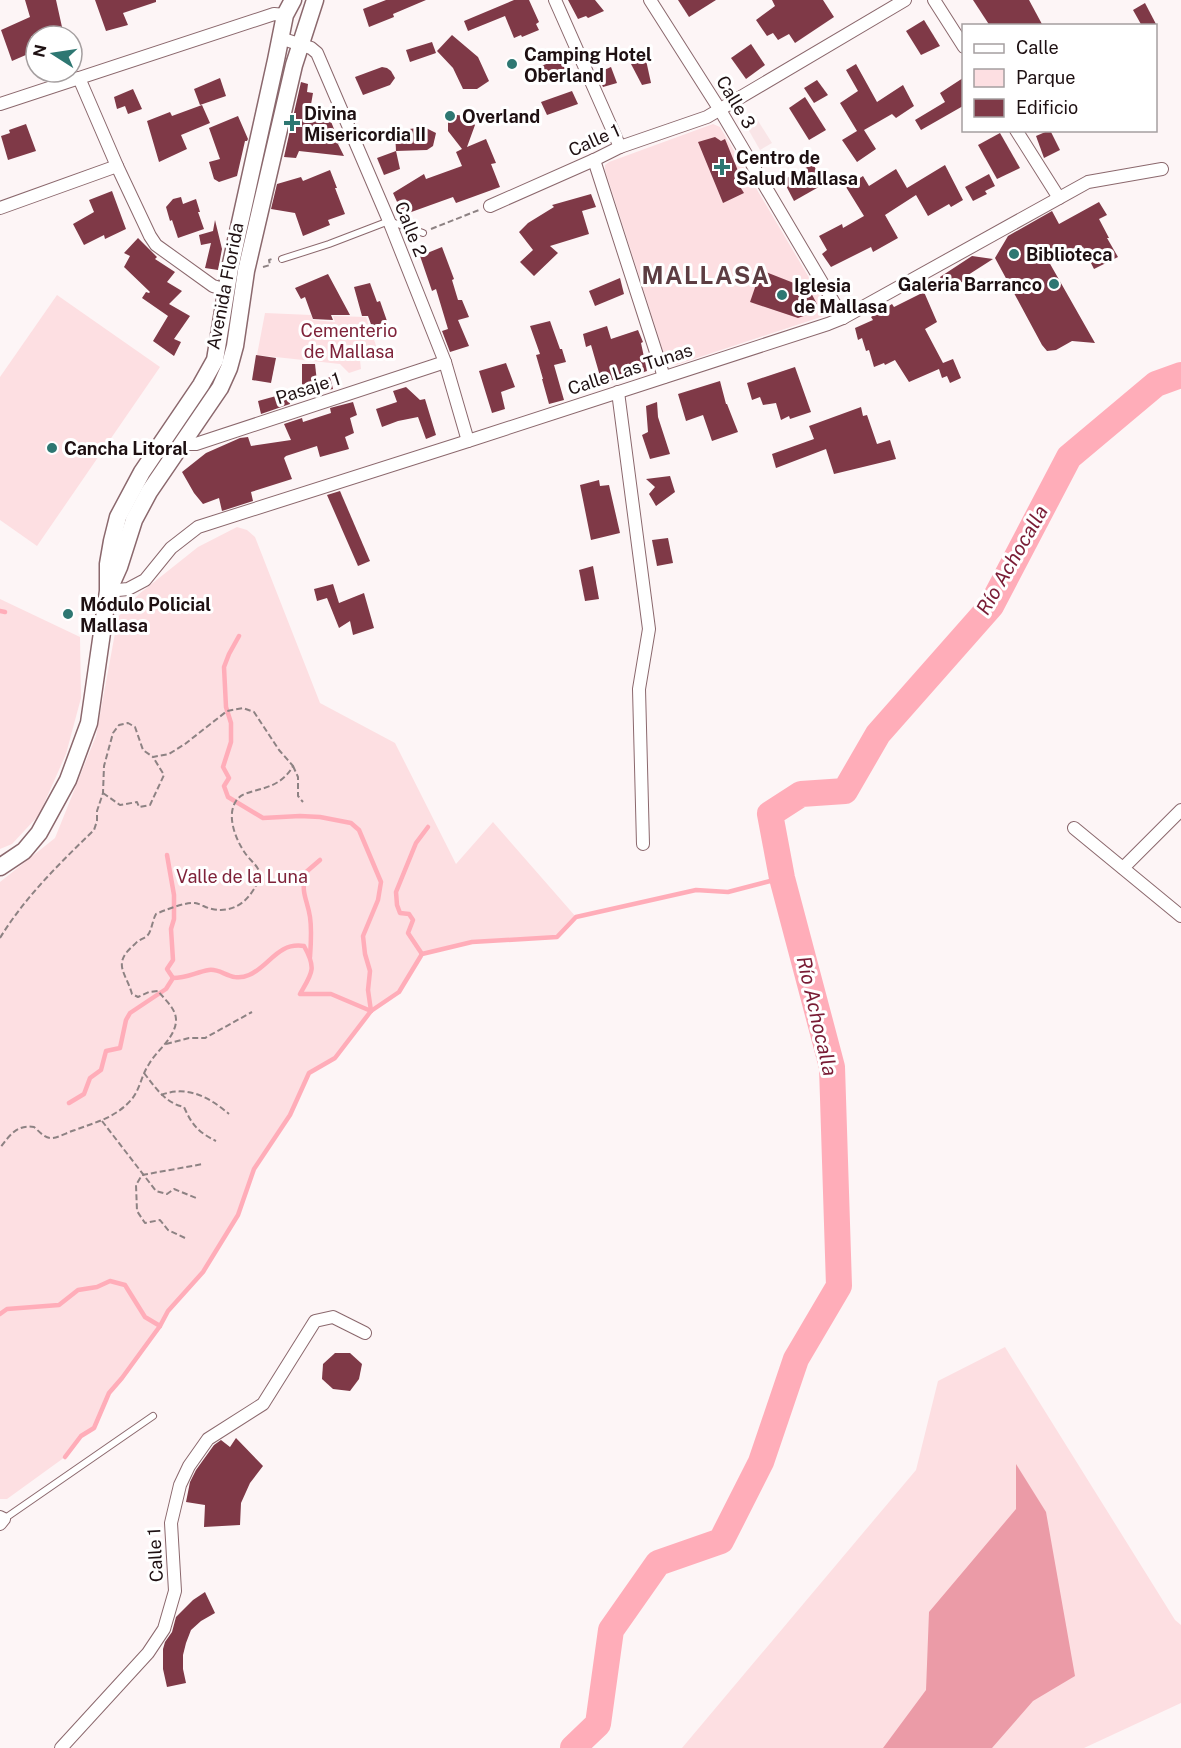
<svg xmlns="http://www.w3.org/2000/svg" width="1181" height="1748" viewBox="0 0 1181 1748" font-family="'Public Sans',sans-serif">
  <style>
    .built { fill: #f9e5e7 }
    .green { fill: #fddfe2 }
    .forest { fill: #eb9ba7 }
    .lines { fill: none; stroke-linecap: round; stroke-linejoin: round }
    .stream { stroke: #ffadb9; stroke-width: 4.5 }
    .river { stroke: #ffadb9; stroke-width: 26 }
    .building { fill: #7f3947 }
    .service-casing { stroke: #8b686d; stroke-width: 8 }
    .minor-casing { stroke: #8b686d; stroke-width: 14 }
    .secondary-casing { stroke: #8b686d; stroke-width: 19 }
    .path { stroke: #8d8283; stroke-width: 2; stroke-dasharray: 6 3; stroke-linecap: butt }
    .service { stroke: #fff; stroke-width: 6 }
    .minor { stroke: #fff; stroke-width: 12 }
    .secondary { stroke: #fff; stroke-width: 16 }
    .poi-dot { fill: #2e7772; stroke: #fff; stroke-width: 2 }
    .labels { text-anchor: middle; dominant-baseline: central; stroke-width: 6; stroke-linejoin: round; paint-order: stroke }
    .poi-label { font-size: 18px; font-weight: bold; fill: #1e1012; stroke: #fff; text-anchor: start }
    .street-label { font-size: 18px; fill: #1e1012; stroke: #fff }
    .park-label { font-size: 18px; fill: #7f233a; stroke: #fff }
    .water-label { font-size: 20px; font-style: italic; fill: #791c35; stroke: #fff }
    .district-label { font-size: 24px; font-weight: bold; letter-spacing: 1.5px; fill: #5d3d42; stroke: #fff }
  </style>
  <rect width="100%" height="100%" fill="#fdf5f6"/>
  <path class="built" d="M755,116L772,143L760,150L744,122Z"/>
  <g class="green">
    <path d="M713,124L720,127L827,308L824,316L676,365L670,364L666,360L605,170V165L609,162Z"/>
    <path d="M57,295L160,367L37,546L0,520V377Z"/>
    <path d="M265,313L311,315L313,320L335,322L333,316L366,317L379,354L360,360L361,369L349,373L340,364L257,355Z"/>
    <path d="M237,527L247,530L255,537L320,703L395,743L456,864L493,822L576,917L557,937L472,942L422,954L399,992L371,1011L335,1058L309,1074L290,1115L254,1169L238,1215L203,1272L168,1311L160,1326L122,1378L109,1393L94,1428L81,1436L65,1457L7,1499H0V882L55,838L96,736L118,617L139,594L198,547Z"/>
    <path d="M0,599L80,637L81,698L66,754L39,815L12,844L0,849Z"/>
    <path d="M1005,1347L1175,1620L1181,1625V1703L1084,1748H682L916,1470L938,1381Z"/>
  </g>
  <path class="forest" d="M1016,1464L1046,1512L1075,1676L1033,1701L992,1748H883L926,1690L929,1612L1016,1509Z"/>
  <g class="lines">
    <g class="stream">
      <path d="M0,611L5,612"/>
      <path d="M239,636L229,654L224,667L226,707L231,723V742L223,767L229,778L224,786L228,797L263,818L300,816L320,817L351,823L359,830L381,882L378,900L363,936L365,954L370,971L368,990L371,1011"/>
      <path d="M167,855L174,895V919L171,929L173,960L167,969L173,978"/>
      <path d="M422,954L408,933L413,920L409,914L400,913L397,905L396,892L416,843L428,827"/>
      <path d="M310,957C311,943 312,930 310,917C307,898 301,895 305,873L320,860"/>
      <path d="M69,1103L84,1094L90,1078L101,1070L106,1051L120,1048L126,1020L130,1013L166,989L173,978C187,978 196,972 209,970C222,968 231,983 249,975C270,966 277,942 304,946C317,969 312,973 300,994H331L371,1011"/>
      <path d="M0,1314L7,1309L59,1305L78,1290L97,1287L110,1281L125,1285L145,1317L160,1326L168,1311L203,1272L238,1215L254,1169L290,1115L309,1073L335,1058L371,1011L399,992L422,954L472,942L557,937L576,917L696,890L728,892L782,878"/>
      <path d="M65,1457L81,1436L94,1428L109,1393L122,1378L160,1326"/>
    </g>
    <path class="river" d="M573,1748L598,1724L611,1630L658,1563L721,1541L761,1462L796,1359L839,1286L832,1067L782,878L770,814L801,794L845,791L878,734L991,606L1069,457L1156,384L1181,375"/>
  </g>
  <g class="building">
    <path d="M25,0H56L64,36H31L35,51L12,61L1,30L30,17Z"/>
    <path d="M95,0H156V2L123,13L128,25L106,31Z"/>
    <path d="M386,0H426L393,14L394,17L369,27L363,9Z"/>
    <path d="M514,0H529L539,22L536,24L539,30L522,37L521,35L514,38L505,16L468,31L464,21Z"/>
    <path d="M568,0H595L604,11L588,18L586,16L578,19Z"/>
    <path d="M678,0H716L689,17Z"/>
    <path d="M772,0H823L834,17L795,43L789,34L778,40L773,33L767,36L756,20L775,6Z"/>
    <path d="M973,0H1029L1043,26H990Z"/>
    <path d="M1145,3L1157,26H1142L1133,10Z"/>
    <path d="M924,20L940,46L921,55L906,31Z"/>
    <path d="M452,35L478,57L489,81L477,89H463L453,68L437,51Z"/>
    <path d="M432,42L436,53L410,62L406,50Z"/>
    <path d="M751,44L765,65L746,79L731,58Z"/>
    <path d="M561,58L565,69L527,82L524,73Z"/>
    <path d="M646,60L651,83L642,85L631,64Z"/>
    <path d="M856,64L877,102L903,85L914,106L896,118L892,114L864,130L876,149L857,162L842,140L857,131L840,103L858,91L846,70Z"/>
    <path d="M382,67L387,68L391,71L395,78L390,85L363,95L355,77Z"/>
    <path d="M611,67L617,83L603,87L597,73Z"/>
    <path d="M220,78L226,96L200,105L194,89Z"/>
    <path d="M963,78V106L921,130L915,120L945,102L940,93Z"/>
    <path d="M817,80L828,95L814,103L804,88Z"/>
    <path d="M301,82L308,84L307,92L313,93L309,116L326,109L340,144H338L344,156L299,151L296,158L284,157Z"/>
    <path d="M133,89L142,109L128,114L125,106L117,109L114,97Z"/>
    <path d="M572,91L578,104L547,115L541,102Z"/>
    <path d="M805,97L826,130L809,140L789,108Z"/>
    <path d="M202,105L210,123L181,135L187,149L159,162L147,121L170,112L172,116Z"/>
    <path d="M457,115L466,116L475,125L467,147L486,139L496,163L491,164L500,187L456,203L453,197L403,215L393,193L424,174L426,179L462,166L456,152L462,149L448,131V121Z"/>
    <path d="M238,116L248,139L247,141H245L237,176L219,182L214,179L209,162L220,159L209,128Z"/>
    <path d="M26,124L36,151L8,160L1,136L10,133L9,130Z"/>
    <path d="M424,127L436,133L433,146L427,150L396,151L395,131Z"/>
    <path d="M1050,130L1060,150L1044,158L1036,136Z"/>
    <path d="M1000,133L1020,168L997,179L978,145Z"/>
    <path d="M715,137L721,141L725,139L743,183L739,185L744,193L723,203L698,142Z"/>
    <path d="M396,151L400,169L384,175L377,158Z"/>
    <path d="M813,164L824,184L794,201L783,180Z"/>
    <path d="M945,165L963,200L951,207L949,204L928,216L916,195L885,215L898,238L873,252L871,247L831,267L822,254L827,250L819,236L842,224L843,228L864,216L846,187L863,176L869,186L896,169L907,188Z"/>
    <path d="M330,170L337,188H335L345,214L328,220L330,225L303,236L295,213L271,209L277,184L301,177L303,181Z"/>
    <path d="M989,174L995,186L985,191L987,194L973,201L965,187Z"/>
    <path d="M112,191L126,229L105,239L104,235L84,245L73,224L94,212L89,200Z"/>
    <path d="M591,194L596,207L582,211L589,234L550,246L558,253L534,276L520,262L533,250L519,232L528,223L554,207L552,205Z"/>
    <path d="M181,197L183,204L196,199L200,212H198L204,229L178,238L172,220L170,221L166,207L173,199Z"/>
    <path d="M1099,202L1107,215L1099,219L1109,238H1107L1118,257L1094,269L1083,247L1049,262L1095,343L1072,341L1056,350L1047,351L1042,345L995,258L1008,236L1052,211L1059,224Z"/>
    <path d="M215,220L222,249L218,270L205,268L211,243L201,245L199,235L213,231Z"/>
    <path d="M138,238L157,257L155,259L175,272L167,282L182,291L169,304L190,316L174,339L181,342L174,356L153,341L168,316L142,298L146,292L149,293L150,292L124,267L130,256L124,253Z"/>
    <path d="M442,247L454,279L452,280L458,300H462L469,317L458,320L469,346L450,352L442,331L448,329L436,289L432,291L420,256Z"/>
    <path d="M972,256L993,259L968,275L969,278L947,290L940,277Z"/>
    <path d="M761,270L809,289L817,304L815,312L798,318L750,302Z"/>
    <path d="M328,274L350,315H331L333,320L313,319L305,297L301,299L295,288Z"/>
    <path d="M620,278L624,294L595,306L589,291Z"/>
    <path d="M370,283L377,302L380,301L387,321L372,327L368,316H362L354,287Z"/>
    <path d="M924,292L937,322L925,329L943,363L953,359L961,378L950,383L947,376L942,378L939,369L909,382L895,360L885,365L884,363L874,367L869,350L866,351L862,338L858,340L855,328L873,320L871,317L892,304L894,307Z"/>
    <path d="M550,321L560,349H562L566,362L554,365L564,400L549,404L542,379H543L536,355L540,354L530,326Z"/>
    <path d="M607,326L611,339L638,330L643,342L641,343L647,371L620,380V378L602,383L591,345L586,347L583,334Z"/>
    <path d="M256,355L276,358L271,383L252,380Z"/>
    <path d="M506,363L515,387L501,392L505,409L492,413L479,371Z"/>
    <path d="M302,364H315L317,382L302,385Z"/>
    <path d="M795,367L811,412L790,419L789,416L781,420L776,403L763,405L760,397L752,400L747,383Z"/>
    <path d="M330,377L333,389L324,391L304,388Z"/>
    <path d="M720,381L726,404H727L738,432L712,441L703,415L686,421L678,394Z"/>
    <path d="M406,387L420,400L425,399L436,435L426,439L418,417L398,421L382,427L376,409L397,402L393,391Z"/>
    <path d="M287,393L290,404L261,414L258,401Z"/>
    <path d="M353,402L357,415L350,418L354,433L345,437L349,449L320,457L317,446L286,456L284,458L292,479L251,492L253,501L222,511L219,498L203,504L194,493L182,472L206,453L240,438L248,437L251,446L291,440L284,424L302,418L303,422L331,413L330,408Z"/>
    <path d="M657,402L658,417L670,454L650,459L642,435L648,432L646,406Z"/>
    <path d="M861,407L863,416L867,415L877,444L890,440L896,459L834,474L826,449L776,468L772,454L814,439L809,426Z"/>
    <path d="M670,476L675,492L656,506L649,494L655,487L646,479Z"/>
    <path d="M599,480L600,486L609,485L620,533L591,540L580,485Z"/>
    <path d="M340,491L370,561L358,566L327,495Z"/>
    <path d="M668,538L673,563L657,566L652,540Z"/>
    <path d="M593,566L599,599L585,601L579,570Z"/>
    <path d="M333,584L339,603L364,593L374,628L353,635L350,621L339,628L327,598L317,601L314,589Z"/>
    <path d="M335,1353H350L362,1364L359,1379L350,1391L333,1389L322,1379L323,1364Z"/>
    <path d="M236,1438L263,1466L250,1483L241,1503L240,1525L204,1527L205,1505L186,1502L190,1482L196,1470L214,1445L221,1440L230,1447Z"/>
    <path d="M205,1592L215,1613L201,1621L191,1630L186,1643L183,1655V1669L186,1683L167,1687L163,1669V1649L165,1642L172,1632L176,1617L193,1600Z"/>
  </g>
  <g class="lines">
    <g class="service-casing">
      <g id="service">
        <path d="M282,259L329,244L389,221L423,233"/>
        <path d="M4,1519L153,1416"/>
      </g>
    </g>
    <g class="minor-casing">
      <g id="minor">
        <path d="M555,0L620,147"/>
        <path d="M650,0L720,110L843,318"/>
        <path d="M934,0L964,47"/>
        <path d="M280,38L311,48L317,53L389,221L445,362L468,441"/>
        <path d="M79,78L117,166L150,236L156,245L213,286L226,290"/>
        <path d="M0,104L274,14L285,15"/>
        <path d="M1016,130L1059,198"/>
        <path d="M594,160L664,377"/>
        <path d="M490,206L594,160L620,147L707,117L905,0"/>
        <path d="M0,208L117,166"/>
        <path d="M618,392L649,629L639,689L643,844"/>
        <path d="M181,444H196L445,362"/>
        <path d="M108,591L128,589L145,580L171,548L198,527L468,441L828,324L843,318L1088,182L1162,169"/>
        <path d="M1074,828L1181,916"/>
        <path d="M1123,868L1181,810"/>
        <path d="M0,1517L4,1519L0,1524"/>
        <path d="M61,1748L148,1653L164,1629L175,1591L171,1523L180,1485L189,1466L208,1439L263,1404L315,1321L333,1317L365,1333"/>
      </g>
    </g>
    <g class="secondary-casing">
      <g id="secondary">
        <path d="M111,585L119,567L134,520L149,492L220,388L229,368L235,346L246,271L294,65L315,0"/>
        <path d="M0,867L24,851L39,833L68,780L89,723L108,591V564L112,541L118,517L142,472L201,385L215,360L230,268L276,60L285,15L293,0"/>
      </g>
    </g>
    <g class="path">
      <path d="M431,229L479,210"/>
      <path d="M263,267L270,265L269,260L272,259"/>
      <path d="M293,766L298,777V796L303,802"/>
      <path d="M103,793L120,805L137,802L139,807L150,805L164,775L153,757"/>
      <path d="M0,938C25,897 60,863 94,830L97,821V811L103,793L104,766L113,733L119,725L128,723L135,727L143,750L153,757L169,754L185,744L227,711L243,708L254,712L279,750L293,766C277,795 245,786 236,801C226,816 236,840 245,853C249,859 257,865 259,871C261,877 257,884 254,889C245,904 231,913 212,909C206,908 201,904 195,903C185,902 165,910 156,914C152,921 152,931 147,936C143,939 138,940 135,944C111,964 126,972 132,994L138,997L149,992L158,991C165,1000 177,1009 176,1022C174,1039 157,1050 149,1064C141,1076 140,1090 131,1100C115,1118 96,1122 75,1130C68,1132 60,1137 53,1138C45,1139 40,1132 34,1127C17,1124 9,1136 0,1148"/>
      <path d="M166,1044L189,1038H205L252,1012"/>
      <path d="M144,1073C155,1087 165,1103 184,1107C192,1125 198,1132 216,1141"/>
      <path d="M161,1095C187,1085 209,1097 229,1114"/>
      <path d="M102,1121L156,1191L167,1194L174,1189L196,1198"/>
      <path d="M185,1238L168,1230L160,1220L145,1223L137,1211L136,1185L142,1175L203,1164"/>
    </g>
    <use href="#service" class="service"/>
    <use href="#minor" class="minor"/>
    <use href="#secondary" class="secondary"/>
  </g>
  <g class="poi-dot">
    <circle cx="512" cy="64" r="6"/>
    <circle cx="450" cy="116" r="6"/>
    <path d="M289 114h6v6h6v6h-6v6h-6v-6h-6v-6h6z"/>
    <path d="M719 158h6v6h6v6h-6v6h-6v-6h-6v-6h6z"/>
    <circle cx="1014" cy="254" r="6"/>
    <circle cx="1054" cy="284" r="6"/>
    <circle cx="782" cy="295" r="6"/>
    <circle cx="52" cy="448" r="6"/>
    <circle cx="68" cy="614" r="6"/>
  </g>
  <g class="labels">
    <g class="poi-label">
      <text x="524" y="54">Camping Hotel<tspan x="524" dy="21">Oberland</tspan></text>
      <text x="304" y="113">Divina<tspan x="304" dy="21">Misericordia II</tspan></text>
      <text x="462" y="116">Overland</text>
      <text x="736" y="157">Centro de<tspan x="736" dy="21">Salud Mallasa</tspan></text>
      <text x="1026" y="254">Biblioteca</text>
      <text x="1042" y="284" text-anchor="end">Galeria Barranco</text>
      <text x="794" y="285">Iglesia<tspan x="794" dy="21">de Mallasa</tspan></text>
      <text x="64" y="448">Cancha Litoral</text>
      <text x="80" y="604">Módulo Policial<tspan x="80" dy="21">Mallasa</tspan></text>
    </g>
    <g class="street-label">
      <text transform="translate(736 102) rotate(59)">Calle 3</text>
      <text transform="translate(594 140) rotate(-24)">Calle 1</text>
      <text transform="translate(411 229) rotate(68)">Calle 2</text>
      <text transform="translate(225 286) rotate(-79)">Avenida Florida</text>
      <text transform="translate(630 369) rotate(-18)">Calle Las Tunas</text>
      <text transform="translate(308 388) rotate(-18)">Pasaje 1</text>
      <text transform="translate(155 1555) rotate(-93)">Calle 1</text>
    </g>
    <g class="park-label">
      <text x="349" y="330">Cementerio<tspan x="349" dy="21">de Mallasa</tspan></text>
      <text x="242" y="876">Valle de la Luna</text>
    </g>
    <g class="water-label">
      <text transform="translate(1012 560) rotate(-60)">Río Achocalla</text>
      <text transform="translate(817 1016) rotate(77)">Río Achocalla</text>
    </g>
    <g class="district-label">
      <text x="706" y="275">MALLASA</text>
    </g>
  </g>
  <rect x="962" y="24" width="195" height="108" fill="#ffffff" stroke="#a59fa0" stroke-width="1.5"/>
  <rect x="974" y="44" width="30" height="9" fill="#ffffff" stroke="#a59fa0" stroke-width="1.5"/>
  <text x="1016" y="54" font-size="18" fill="#1e1012">Calle</text>
  <rect x="974" y="69" width="30" height="18" fill="#fddfe2" stroke="#a59fa0" stroke-width="1.5"/>
  <text x="1016" y="84" font-size="18" fill="#1e1012">Parque</text>
  <rect x="974" y="99" width="30" height="18" fill="#7f3947" stroke="#a59fa0" stroke-width="1.5"/>
  <text x="1016" y="114" font-size="18" fill="#1e1012">Edificio</text>
  <g transform="translate(54 54) rotate(282)"><circle r="28" fill="#ffffff" stroke="#a59fa0" stroke-width="1.5"/>
  <path d="M0-4.5L10 22L0 15L-10 22Z" fill="#2e7772"/>
  <text y="-9" font-size="16" font-weight="bold" text-anchor="middle" fill="#1e1012">N</text>
  </g>
</svg>
